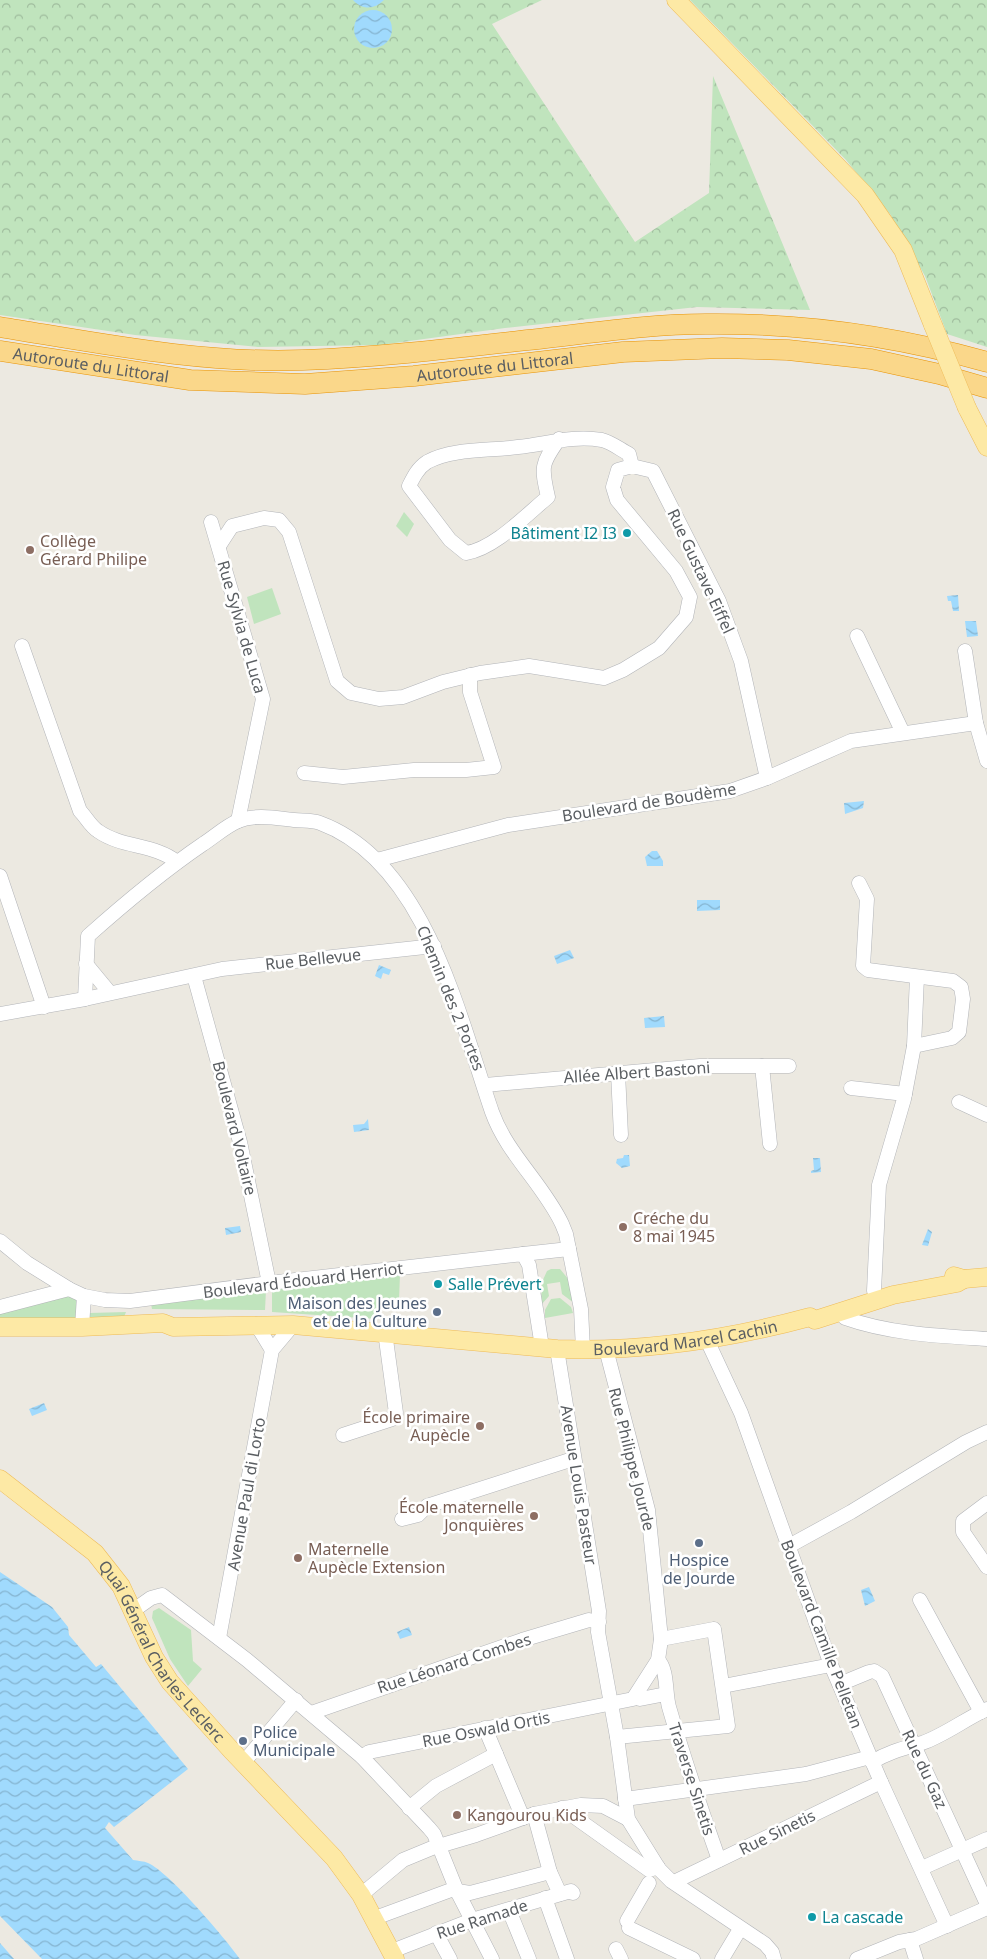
<svg xmlns="http://www.w3.org/2000/svg" width="987" height="1959" viewBox="0 0 987 1959" font-family="'Noto Sans',sans-serif">
  <style>
    .green { fill: #c0e4bd }
    .forest { fill: url(#forest-crowns) }
    .water { fill: url(#water-waves) }
    .lines { fill: none; stroke-linecap: round; stroke-linejoin: round }
    .minor-casing { stroke: #b2b4b8; stroke-width: 15 }
    .major-casing { stroke: #eebb58; stroke-width: 19 }
    .highway-casing { stroke: #e89305; stroke-width: 21 }
    .minor { stroke: #fff; stroke-width: 14 }
    .major { stroke: #fde9a5; stroke-width: 18 }
    .highway { stroke: #fad78a; stroke-width: 20 }
    .major-bridge-casing { stroke: #eebb58; stroke-width: 19; stroke-linecap: butt }
    .major-bridge { stroke: #fde9a5; stroke-width: 18 }
    .culture-dot { fill: #0f9aa8; stroke: #fff; stroke-width: 2 }
    .education-dot { fill: #8d6e63; stroke: #fff; stroke-width: 2 }
    .service-dot { fill: #5c6f8a; stroke: #fff; stroke-width: 2 }
    .labels { text-anchor: middle; dominant-baseline: central; stroke-width: 5; stroke-linejoin: round; paint-order: stroke }
    .street-label { font-size: 16px; fill: #5a5e62; stroke: #fff }
    .culture-label { font-size: 16px; fill: #0d838f; stroke: #fff; text-anchor: start }
    .education-label { font-size: 16px; fill: #785e54; stroke: #fff; text-anchor: start }
    .service-label { font-size: 16px; fill: #4e5e75; stroke: #fff; text-anchor: end }
  </style>
  <defs>
    <pattern id="forest-crowns" width="20" height="18" patternUnits="userSpaceOnUse" patternTransform="scale(1.25)"><rect width="20" height="18" fill="#c0e4bd"/><path d="M2 6a3 3 0 1 1 6 0M12 15a3 3 0 1 1 6 0" fill="none" stroke="#9fbc9d"/></pattern>
    <pattern id="water-waves" width="16" height="10" patternUnits="userSpaceOnUse" patternTransform="scale(1.25)"><rect width="16" height="10" fill="#a0dafd"/><path d="M0 5q4-4 8 0t8 0" fill="none" stroke="#85b4d0"/></pattern>
  </defs>
  <rect width="100%" height="100%" fill="#ece9e1"/>
  <g class="green">
    <path d="M404,512L414,524L407,537L396,526Z"/>
    <path d="M272,588L281,614L254,624L247,597Z"/>
    <path d="M551,1269H560L569,1280L574,1303L562,1294L560,1282L547,1284L549,1296L541,1305L542,1282L547,1271Z"/>
    <path d="M400,1275L399,1300L379,1298L377,1319L272,1312V1290Z"/>
    <path d="M266,1290L265,1310L152,1309L151,1304Z"/>
    <path d="M62,1296H73L78,1302L77,1321L0,1322V1311Z"/>
    <path d="M560,1298L571,1307L573,1313L545,1318V1310L551,1299Z"/>
    <path d="M126,1312L124,1317L89,1318V1313Z"/>
    <path d="M159,1608L191,1630L193,1661L202,1669L188,1686L170,1659L152,1618L153,1611Z"/>
  </g>
  <g class="forest">
    <path d="M0,0H542L492,24L635,242L709,193L713,76L810,310L697,307L505,328L380,345L258,347L135,335L0,315Z"/>
    <path d="M690,0H987V347L947,334L925,276L890,214L846,160Z"/>
  </g>
  <g class="water">
    <path d="M353,0H384C374,10 362,10 353,0Z"/>
    <circle cx="373" cy="29" r="19"/>
    <path d="M958,595L959,611H953L951,601H948L947,596Z"/>
    <path d="M965,621H976L978,636L967,637Z"/>
    <path d="M864,801L863,808L845,814L844,803Z"/>
    <path d="M652,851H657L663,861V866H647L645,857Z"/>
    <path d="M697,900H720V910L697,911Z"/>
    <path d="M570,950L574,958L557,964L554,956Z"/>
    <path d="M379,965L391,970L389,975L383,973L381,979L375,976Z"/>
    <path d="M664,1016L665,1027L645,1028L644,1018Z"/>
    <path d="M368,1119L369,1130L354,1132L353,1125L364,1124Z"/>
    <path d="M624,1155H629L630,1166L622,1168L616,1163L617,1159L623,1158Z"/>
    <path d="M813,1158H820L821,1172L811,1173V1171L814,1170Z"/>
    <path d="M240,1226L241,1232L226,1235L225,1228Z"/>
    <path d="M928,1229L932,1232L928,1246L922,1245Z"/>
    <path d="M44,1403L47,1410L32,1416L29,1409Z"/>
    <path d="M0,1572L52,1607L68,1627L69,1635L96,1667L101,1664L188,1769L114,1827L109,1822L105,1828L133,1860C138,1861 144,1861 148,1863C169,1872 225,1938 240,1959H42L0,1916Z"/>
    <path d="M869,1587L875,1601L865,1606L861,1590Z"/>
    <path d="M409,1627L412,1635L400,1639L397,1632Z"/>
    <path d="M0,1943L14,1959H0Z"/>
  </g>
  <g class="lines">
    <g class="minor-casing">
      <g id="minor">
        <path d="M559,439C541,464 541,467 548,497C526,515 494,549 466,553L450,540L409,486C414,476 418,468 427,462C453,448 490,451 518,447C547,444 572,435 602,440C611,442 621,450 629,454L632,466"/>
        <path d="M211,522L263,699L238,821"/>
        <path d="M219,546L232,526L264,518L279,520L289,532L337,681L351,693L379,699L403,697L443,682L480,673L529,666L604,678L623,670L659,648L686,617L690,597L676,571L617,500L613,487L618,470L632,466L653,471L719,601L741,661L767,778"/>
        <path d="M857,636L903,733"/>
        <path d="M22,646L80,811C86,817 91,827 98,831C122,848 155,844 177,862"/>
        <path d="M965,651L976,723L987,761"/>
        <path d="M304,773L343,777L414,770H466L494,767L470,692V675"/>
        <path d="M377,860L508,825L730,791L767,778L851,741L976,723"/>
        <path d="M0,876L44,1007"/>
        <path d="M859,883L867,899L863,966L868,970L953,981L961,987L963,999L959,1032L952,1038L914,1046"/>
        <path d="M86,964L110,993"/>
        <path d="M194,976L240,1142L269,1283"/>
        <path d="M85,999L88,936C125,903 162,872 203,844C214,837 226,826 238,821C255,814 276,818 294,820C302,821 312,820 320,823C426,862 459,1017 492,1112C507,1154 543,1184 562,1224L566,1234L581,1309L583,1350"/>
        <path d="M0,1014L85,999L222,969L434,946"/>
        <path d="M762,1066L770,1144"/>
        <path d="M618,1073L621,1135"/>
        <path d="M485,1085L700,1066H789"/>
        <path d="M851,1088L905,1094"/>
        <path d="M959,1102L987,1115"/>
        <path d="M0,1241L27,1263L69,1289L84,1296L105,1300L130,1301L269,1283L523,1254L529,1265L542,1347"/>
        <path d="M523,1254L569,1249"/>
        <path d="M874,1291L879,1185L904,1099L914,1046L917,977"/>
        <path d="M0,1307L69,1289"/>
        <path d="M842,1312L845,1318C890,1334 940,1336 987,1339"/>
        <path d="M256,1324L272,1350"/>
        <path d="M82,1327L84,1296"/>
        <path d="M706,1338L741,1413L831,1665L881,1782L947,1926"/>
        <path d="M557,1349L599,1611L598,1632L617,1737L628,1819L659,1869L671,1881L765,1944L772,1952L774,1959"/>
        <path d="M343,1435L392,1419L396,1413L385,1332"/>
        <path d="M987,1503L963,1521V1532L987,1567"/>
        <path d="M402,1519L418,1515L427,1506L573,1459"/>
        <path d="M789,1546L851,1512L966,1442L987,1432"/>
        <path d="M920,1600L981,1712"/>
        <path d="M134,1610L151,1598L162,1595L247,1660L362,1757L429,1828L434,1834L457,1891L492,1959"/>
        <path d="M219,1638L272,1350L293,1325"/>
        <path d="M658,1660C668,1670 665,1693 669,1707C684,1759 701,1809 719,1860"/>
        <path d="M840,1684L869,1672L874,1671L882,1676L987,1904"/>
        <path d="M723,1686L831,1665"/>
        <path d="M637,1696L640,1699L666,1694"/>
        <path d="M311,1713L522,1640L589,1620L599,1622"/>
        <path d="M485,1728L523,1818"/>
        <path d="M617,1737L728,1726L714,1629L661,1639"/>
        <path d="M362,1757L369,1752L633,1699L658,1660L661,1639L648,1510L606,1349"/>
        <path d="M872,1762C888,1752 905,1748 922,1743C945,1735 965,1719 987,1709"/>
        <path d="M243,1763L296,1700"/>
        <path d="M625,1799L806,1774L870,1757"/>
        <path d="M409,1808L436,1786L496,1754"/>
        <path d="M562,1808L649,1870L658,1867"/>
        <path d="M534,1814L550,1872L560,1894"/>
        <path d="M922,1868L987,1839"/>
        <path d="M674,1882L881,1782"/>
        <path d="M361,1895L403,1860L432,1848L476,1835L534,1814L581,1805L603,1806L628,1819"/>
        <path d="M545,1898L567,1959"/>
        <path d="M509,1910L529,1959"/>
        <path d="M375,1918L451,1890L470,1893L550,1872"/>
        <path d="M627,1921L649,1883"/>
        <path d="M629,1928L693,1959"/>
        <path d="M436,1933L450,1959"/>
        <path d="M910,1940L916,1959"/>
        <path d="M616,1949L621,1959"/>
        <path d="M392,1951L472,1920L571,1891L573,1893"/>
        <path d="M722,1959L737,1934"/>
        <path d="M857,1959L899,1942L916,1939L987,1908"/>
      </g>
    </g>
    <g class="major-casing">
      <g id="major">
        <path d="M676,0L865,195L903,250L933,325"/>
        <path d="M967,408L987,447"/>
        <path d="M954,1276L964,1279L987,1277"/>
        <path id="s1" d="M0,1327H82L163,1323L173,1327L293,1325L557,1349C642,1352 729,1339 810,1317L815,1320L893,1295L957,1283L964,1279"/>
        <path id="s2" d="M0,1479L95,1553L121,1586L154,1657L170,1682L231,1750L334,1858L361,1895L395,1959"/>
      </g>
    </g>
    <g class="highway-casing">
      <g id="highway">
        <path d="M0,327C99,343 202,364 303,360C384,357 465,347 546,338C599,332 652,324 706,324C800,323 896,336 987,362"/>
        <path id="s3" d="M0,351L190,380L305,384L414,376L623,352L722,348L788,350L871,359L939,374L987,388"/>
      </g>
    </g>
    <use href="#minor" class="minor"/>
    <use href="#major" class="major"/>
    <use href="#highway" class="highway"/>
    <g class="major-bridge-casing">
      <path id="major-bridge" d="M933,325L967,408"/>
    </g>
    <use href="#major-bridge" class="major-bridge"/>
  </g>
  <g class="culture-dot">
    <circle cx="627" cy="533" r="5"/>
    <circle cx="438" cy="1284" r="5"/>
    <circle cx="812" cy="1917" r="5"/>
  </g>
  <g class="education-dot">
    <circle cx="30" cy="550" r="5"/>
    <circle cx="623" cy="1227" r="5"/>
    <circle cx="480" cy="1426" r="5"/>
    <circle cx="534" cy="1516" r="5"/>
    <circle cx="298" cy="1558" r="5"/>
    <circle cx="457" cy="1815" r="5"/>
  </g>
  <g class="service-dot">
    <circle cx="437" cy="1312" r="5"/>
    <circle cx="699" cy="1543" r="5"/>
    <circle cx="243" cy="1741" r="5"/>
  </g>
  <g class="labels">
    <g class="street-label">
      <text stroke="none"><textPath href="#s3" startOffset="92">Autoroute du Littoral</textPath></text>
      <text stroke="none"><textPath href="#s3" startOffset="498">Autoroute du Littoral</textPath></text>
      <text transform="translate(701 571) rotate(65)">Rue Gustave Eiffel</text>
      <text transform="translate(242 627) rotate(74)">Rue Sylvia de Luca</text>
      <text transform="translate(649 802) rotate(-9)">Boulevard de Boudème</text>
      <text transform="translate(313 959) rotate(-6)">Rue Bellevue</text>
      <text transform="translate(451 998) rotate(68)">Chemin des 2 Portes</text>
      <text transform="translate(637 1072) rotate(-4)">Allée Albert Bastoni</text>
      <text transform="translate(235 1128) rotate(76)">Boulevard Voltaire</text>
      <text transform="translate(303 1280) rotate(-7)">Boulevard Édouard Herriot</text>
      <text stroke="none"><textPath href="#s1" startOffset="688">Boulevard Marcel Cachin</textPath></text>
      <text transform="translate(632 1459) rotate(76)">Rue Philippe Jourde</text>
      <text transform="translate(579 1485) rotate(81)">Avenue Louis Pasteur</text>
      <text transform="translate(246 1494) rotate(-80)">Avenue Paul di Lorto</text>
      <text transform="translate(822 1634) rotate(69)">Boulevard Camille Pelletan</text>
      <text stroke="none"><textPath href="#s2" startOffset="240">Quai Général Charles Leclerc</textPath></text>
      <text transform="translate(454 1663) rotate(-18)">Rue Léonard Combes</text>
      <text transform="translate(486 1729) rotate(-11)">Rue Oswald Ortis</text>
      <text transform="translate(925 1769) rotate(65)">Rue du Gaz</text>
      <text transform="translate(692 1779) rotate(72)">Traverse Sinetis</text>
      <text transform="translate(777 1832) rotate(-26)">Rue Sinetis</text>
      <text transform="translate(482 1919) rotate(-18)">Rue Ramade</text>
    </g>
    <g class="culture-label">
      <text x="617" y="533" text-anchor="end">Bâtiment I2 I3</text>
      <text x="448" y="1284">Salle Prévert</text>
      <text x="822" y="1917">La cascade</text>
    </g>
    <g class="education-label">
      <text x="40" y="541">Collège<tspan x="40" dy="18">Gérard Philipe</tspan></text>
      <text x="633" y="1218">Créche du<tspan x="633" dy="18">8 mai 1945</tspan></text>
      <text x="470" y="1417" text-anchor="end">École primaire<tspan x="470" dy="18">Aupècle</tspan></text>
      <text x="524" y="1507" text-anchor="end">École maternelle<tspan x="524" dy="18">Jonquières</tspan></text>
      <text x="308" y="1549">Maternelle<tspan x="308" dy="18">Aupècle Extension</tspan></text>
      <text x="467" y="1815">Kangourou Kids</text>
    </g>
    <g class="service-label">
      <text x="427" y="1303">Maison des Jeunes<tspan x="427" dy="18">et de la Culture</tspan></text>
      <text x="699" y="1560" text-anchor="middle">Hospice<tspan x="699" dy="18">de Jourde</tspan></text>
      <text x="253" y="1732" text-anchor="start">Police<tspan x="253" dy="18">Municipale</tspan></text>
    </g>
  </g>
</svg>
